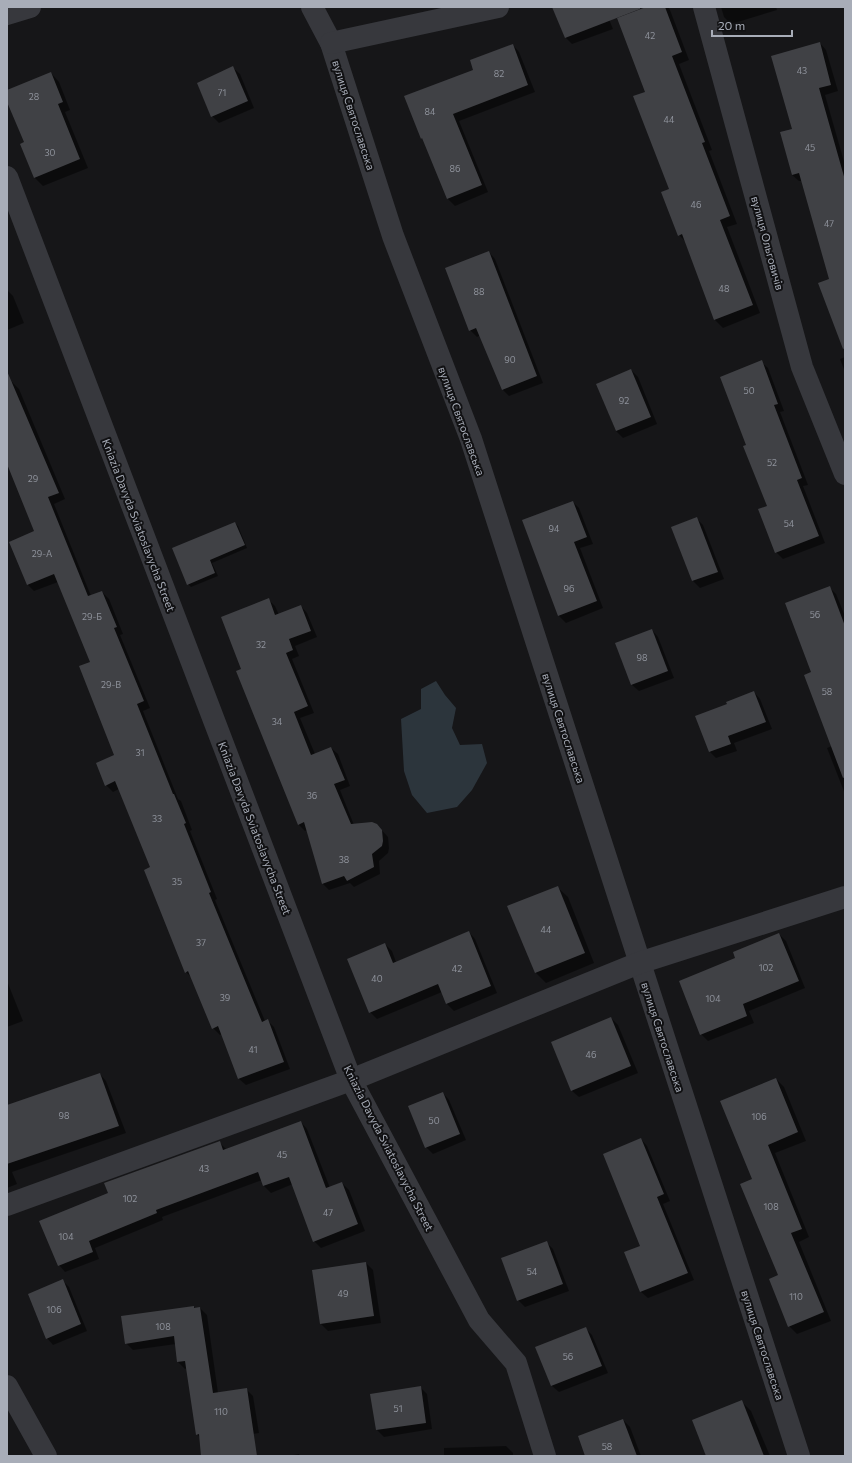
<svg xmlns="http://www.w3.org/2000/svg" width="852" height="1463" viewBox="0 0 852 1463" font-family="Commissioner,sans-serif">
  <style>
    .water { fill: #2c353c }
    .shadow { fill: #0007 }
    .building { fill: #404145 }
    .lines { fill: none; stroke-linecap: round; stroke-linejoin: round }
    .minor { stroke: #37383d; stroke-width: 22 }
    .labels { text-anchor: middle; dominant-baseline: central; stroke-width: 4; stroke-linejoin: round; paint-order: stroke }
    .number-label { font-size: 9px; fill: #8e929b }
    .street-label { font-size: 11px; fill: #a8adb8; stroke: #111113 }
  </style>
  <rect width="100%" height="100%" fill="#161618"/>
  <path class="water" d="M436,681L445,695L456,708L452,728L460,745L482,744L487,763L472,790L457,807L427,813L412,795L404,771L401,719L421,709V689Z"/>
  <g class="shadow">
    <path d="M567,7H604L613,29L572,44L565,37Z"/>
    <path d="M649,7H668L670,10L689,60L679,64L712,150L709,151L737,224L727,227L760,313L723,328L715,320L685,241L679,235L670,190L646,92Z"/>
    <path d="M721,7H776L777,10L731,24L724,17Z"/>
    <path d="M820,43L826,50L838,91L825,95L845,165V350L819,284L830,280L802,181H799L792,175L794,129Z"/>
    <path d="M513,45L519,52L535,92L459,121L488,192L455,206L448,199L424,141L422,138L406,97L475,71Z"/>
    <path d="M233,68L240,74L254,108L219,123L212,116Z"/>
    <path d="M51,73L59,82L70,110L65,112L88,168L43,186L34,177L25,143L7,99V91Z"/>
    <path d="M489,252L495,259L543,383L509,396L503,390L481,335L477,337L470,330Z"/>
    <path d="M7,290L13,296L24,323L7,330Z"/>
    <path d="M845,357V372L840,359Z"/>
    <path d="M761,362L768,368L784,411L780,412L808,485L803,486L825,543L783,559L776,552L768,507L748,445Z"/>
    <path d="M631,370L638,377L657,424L623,438L616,431L597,384Z"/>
    <path d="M12,382L19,389L65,499L54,504L91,596L102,592L109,599L123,634L120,635L150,708L143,711L178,799L181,801L192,830L190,831L217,899L215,900L265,1021L267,1020L274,1027L290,1069L246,1085L239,1079L222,1034L220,1035L213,1028L192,978L186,972L151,868L119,789L113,792L106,785L116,756L91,662L58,582L34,591L28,585L36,532L7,461V384Z"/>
    <path d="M573,502L579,508L593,544L580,548L603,608L566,623L559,616L523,521Z"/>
    <path d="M696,518L703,525L724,579L700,588L693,581L672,527Z"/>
    <path d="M235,523L238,526L247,548L212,563L218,576L191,587L188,584Z"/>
    <path d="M829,587L836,594L845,616V794L827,748L832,746L813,673Z"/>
    <path d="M269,600L275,606L279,615L301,606L307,613L317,637L295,646L299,656L292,659L314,713L300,718L315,754L331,748L338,754L350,786L340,790L354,825H377L388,837L389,848L388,853L379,861L380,874L354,887L350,883L329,890L323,884L308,830L305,831L298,824L242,669Z"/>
    <path d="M652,630L658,637L674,678L639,691L632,685L616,643Z"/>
    <path d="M754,692L760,699L772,729L734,743L737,751L716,758L710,752L728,705Z"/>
    <path d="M557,887L568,897L594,963L546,983L536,973L508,907Z"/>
    <path d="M469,932L475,939L497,993L454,1011L447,1004L442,992L377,1019L370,1012L385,944L392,951L396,962Z"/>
    <path d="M779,934L786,941L805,988L749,1011L754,1023L708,1041L701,1034L737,958Z"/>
    <path d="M7,981L23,1021L7,1027Z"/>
    <path d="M611,1018L618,1025L638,1073L579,1097L572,1091Z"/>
    <path d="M100,1074L106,1081L126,1133L12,1172L17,1184L7,1188V1106Z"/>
    <path d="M776,1079L784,1087L806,1141L775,1153L809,1237L799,1242L831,1321L797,1334L789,1326L779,1276L754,1179Z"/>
    <path d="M443,1093L449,1100L466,1140L433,1154L426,1147Z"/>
    <path d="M301,1122L307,1129L330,1188L342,1183L349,1190L365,1231L321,1248L314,1241L293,1184L271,1193L264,1186L262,1180L162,1217L163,1220L95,1248L99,1259L65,1272L59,1265L109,1194L219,1142L226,1149Z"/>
    <path d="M641,1139L647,1146L670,1201L663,1204L694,1280L648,1298L641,1292L625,1253L641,1246Z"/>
    <path d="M546,1242L553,1249L569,1291L525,1307L518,1300Z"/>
    <path d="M366,1263L373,1270L381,1323L328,1331L321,1324Z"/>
    <path d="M63,1281L69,1287L87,1331L53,1345L47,1338Z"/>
    <path d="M194,1307L196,1309L200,1308L207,1315L218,1393L246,1389L253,1396L259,1433L203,1441L197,1434L187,1368L185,1369L178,1362L176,1344L133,1350L126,1343Z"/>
    <path d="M585,1328L592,1335L608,1373L559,1392L552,1386L536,1348Z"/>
    <path d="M420,1387L427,1394L432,1429L384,1437L377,1430Z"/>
    <path d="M741,1401L751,1411L770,1456H707Z"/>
    <path d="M623,1420L630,1427L641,1456H586Z"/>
    <path d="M506,1446L513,1453V1456H444V1448Z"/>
    <path d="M299,1454L300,1456H288Z"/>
  </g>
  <g class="building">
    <path d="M552,7H640V9L565,38Z"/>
    <path d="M646,7H665L682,52L672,56L705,142L702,143L730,216L720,220L753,305L714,320L682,234L678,236L661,192L669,189L633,96L645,92L617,18Z"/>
    <path d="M820,42L831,85L819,88L845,180V348L843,349L818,283L829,279L799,173L792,175L780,132L792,129L771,56Z"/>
    <path d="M513,44L528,85L453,114L482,185L447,199L422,138L421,139L404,96L473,70L470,60Z"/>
    <path d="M233,66L248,101L211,117L197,83Z"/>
    <path d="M51,72L63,102L58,104L80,159L34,178L20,144L24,142L7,102V90Z"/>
    <path d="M489,251L537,376L502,390L476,328L469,331L445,268Z"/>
    <path d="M762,360L778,404L774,405L802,478L797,480L819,536L775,553L758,509L767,506L743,446L746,445L720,377Z"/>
    <path d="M631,369L651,417L616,431L596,384Z"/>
    <path d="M7,371L59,493L48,497L88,596L102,591L117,627L114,628L144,701L137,704L173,794H174L186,823L184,824L211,892L209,893L262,1022L268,1019L284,1062L238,1079L218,1026L212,1029L188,971L185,973L144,870L150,867L115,781L105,786L96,763L114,755L79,666L90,662L54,574L27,585L9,542L34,531L7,464Z"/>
    <path d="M573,501L587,537L574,542L597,601L558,616L522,520Z"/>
    <path d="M697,517L718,572L692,581L671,527Z"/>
    <path d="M235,522L245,545L210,560L215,573L187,585L172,548Z"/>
    <path d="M830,586L845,626V777L843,778L804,675L811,672L785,603Z"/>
    <path d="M269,598L275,615L301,605L311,631L289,639L293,650L286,653L308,706L294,712L311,755L331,747L345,780L334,784L351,824L372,822L377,824L382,830L383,841L382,846L372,854L374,867L347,881L344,876L322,884L304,822L298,825L236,671L241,669L221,617Z"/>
    <path d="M652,629L668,671L631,685L615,643Z"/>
    <path d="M754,691L766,722L728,736L731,744L709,752L695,716L727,704L726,702Z"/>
    <path d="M558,886L585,953L535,973L507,906Z"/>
    <path d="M469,931L491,986L446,1004L438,984L369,1013L347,959L385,943L393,963Z"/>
    <path d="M779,933L799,981L743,1004L747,1016L700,1035L679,981L735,958L733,952Z"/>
    <path d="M611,1017L631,1066L571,1091L551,1042Z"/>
    <path d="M100,1073L119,1126L7,1164V1105Z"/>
    <path d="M776,1078L798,1132L768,1145L802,1229L791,1233L824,1312L788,1327L769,1279L778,1275L740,1184L752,1179L720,1101Z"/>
    <path d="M443,1092L460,1134L425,1148L408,1106Z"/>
    <path d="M301,1121L326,1188L342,1182L358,1224L313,1242L289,1177L263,1186L258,1172L156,1210L157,1213L89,1241L93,1252L58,1266L39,1221L108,1193L104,1183L220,1141L223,1150Z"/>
    <path d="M641,1138L664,1194L657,1197L688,1273L640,1292L624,1252L640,1246L603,1154Z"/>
    <path d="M547,1241L563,1284L517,1301L501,1258Z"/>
    <path d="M366,1262L374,1316L320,1324L312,1270Z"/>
    <path d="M63,1279L81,1324L46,1339L28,1294Z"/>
    <path d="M194,1306V1308L200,1307L213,1393L247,1388L257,1456H201L199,1434L196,1435L185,1361L177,1362L174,1336L125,1344L121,1316Z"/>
    <path d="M586,1327L602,1366L551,1386L535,1347Z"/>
    <path d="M421,1386L426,1423L376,1430L370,1394Z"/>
    <path d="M742,1400L764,1456H706L692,1420Z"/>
    <path d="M623,1419L637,1456H585L578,1436Z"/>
  </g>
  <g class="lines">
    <g class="minor">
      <path d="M312,7L331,43L393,236L471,439L799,1456"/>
      <path d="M704,7L802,367L845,474"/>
      <path d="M7,14L30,7"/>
      <path d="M331,43L498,7"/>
      <path d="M7,177L351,1080L479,1320L516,1363L545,1456"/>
      <path d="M7,1205L351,1080L639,963L845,897"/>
      <path d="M7,1386L46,1456"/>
    </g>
  </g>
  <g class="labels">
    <g class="number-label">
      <text x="650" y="35">42</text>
      <text x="802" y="70">43</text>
      <text x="499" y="73">82</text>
      <text x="222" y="92">71</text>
      <text x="34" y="96">28</text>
      <text x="430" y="111">84</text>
      <text x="669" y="119">44</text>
      <text x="810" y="147">45</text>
      <text x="50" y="152">30</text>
      <text x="455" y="168">86</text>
      <text x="696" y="204">46</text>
      <text x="829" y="223">47</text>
      <text x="724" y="288">48</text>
      <text x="479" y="291">88</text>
      <text x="510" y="359">90</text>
      <text x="749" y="390">50</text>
      <text x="624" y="400">92</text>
      <text x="772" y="462">52</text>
      <text x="33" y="478">29</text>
      <text x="789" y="523">54</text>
      <text x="554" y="528">94</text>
      <text x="42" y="553">29-А</text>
      <text x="569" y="588">96</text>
      <text x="815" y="614">56</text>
      <text x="92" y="616">29-Б</text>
      <text x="261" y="644">32</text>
      <text x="642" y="657">98</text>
      <text x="111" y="684">29-В</text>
      <text x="827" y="691">58</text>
      <text x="277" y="721">34</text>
      <text x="140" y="752">31</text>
      <text x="312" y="795">36</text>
      <text x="157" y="818">33</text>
      <text x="344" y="859">38</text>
      <text x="177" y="881">35</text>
      <text x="546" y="929">44</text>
      <text x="201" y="942">37</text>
      <text x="766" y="967">102</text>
      <text x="457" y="968">42</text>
      <text x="377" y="978">40</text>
      <text x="225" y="997">39</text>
      <text x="713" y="998">104</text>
      <text x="253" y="1049">41</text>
      <text x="591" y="1054">46</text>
      <text x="64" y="1115">98</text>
      <text x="759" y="1116">106</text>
      <text x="434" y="1120">50</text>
      <text x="282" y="1154">45</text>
      <text x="204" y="1168">43</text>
      <text x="130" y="1198">102</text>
      <text x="771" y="1206">108</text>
      <text x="328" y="1212">47</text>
      <text x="66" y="1236">104</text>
      <text x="532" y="1271">54</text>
      <text x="343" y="1293">49</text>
      <text x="796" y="1296">110</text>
      <text x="54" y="1309">106</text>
      <text x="163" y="1326">108</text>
      <text x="568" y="1356">56</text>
      <text x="398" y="1408">51</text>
      <text x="221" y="1411">110</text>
      <text x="607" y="1446">58</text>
    </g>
    <g class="street-label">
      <text transform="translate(354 115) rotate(72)">вулиця Святославська</text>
      <text transform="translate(768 243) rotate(75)">вулиця Ольговичів</text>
      <text transform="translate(462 421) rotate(70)">вулиця Святославська</text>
      <text transform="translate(139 525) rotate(69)">Kniazia Davyda Sviatoslavycha Street</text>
      <text transform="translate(564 728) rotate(72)">вулиця Святославська</text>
      <text transform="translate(255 828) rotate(69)">Kniazia Davyda Sviatoslavycha Street</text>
      <text transform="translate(663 1037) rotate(72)">вулиця Святославська</text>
      <text transform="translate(389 1148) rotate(63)">Kniazia Davyda Sviatoslavycha Street</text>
      <text transform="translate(763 1345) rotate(72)">вулиця Святославська</text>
    </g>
  </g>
  <rect width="852" height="1463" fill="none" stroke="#a8adb8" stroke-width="16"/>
  <path d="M712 30v6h80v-6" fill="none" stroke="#a8adb8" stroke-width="2"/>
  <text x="718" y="30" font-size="12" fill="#a8adb8" stroke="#111113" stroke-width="3" paint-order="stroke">20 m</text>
</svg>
